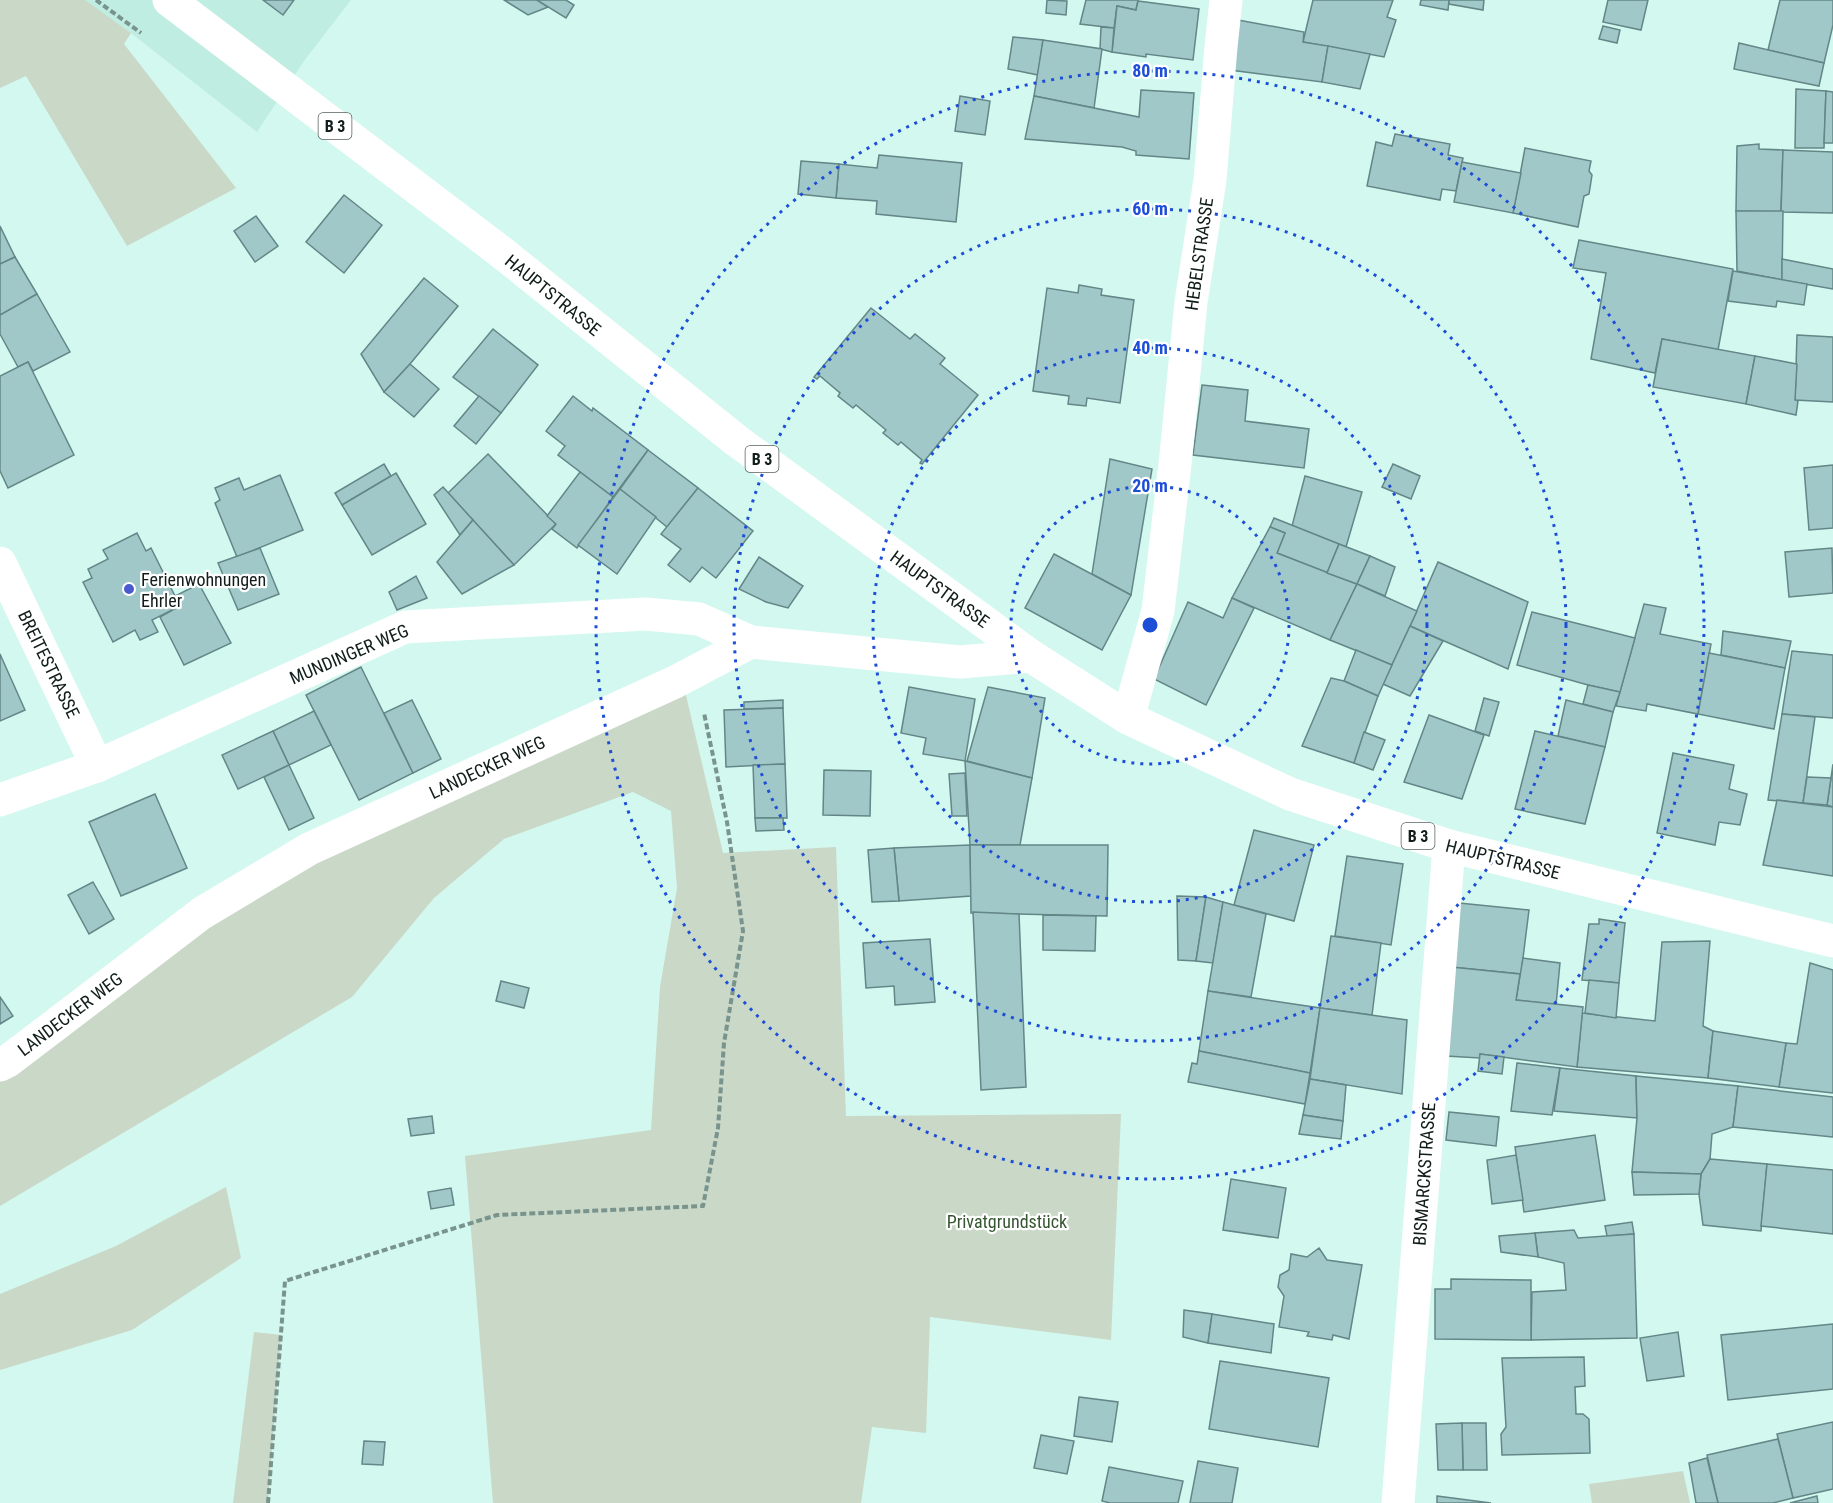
<svg xmlns="http://www.w3.org/2000/svg" width="1833" height="1503" viewBox="0 0 1833 1503" font-family="'Roboto Condensed',sans-serif">
  <style>
    .built { fill: #bfede2 }
    .green { fill: #cad8c8 }
    .building { fill: #a1c8c9; stroke: #638687; stroke-width: 1.5 }
    .lines { fill: none; stroke-linecap: round; stroke-linejoin: round }
    .path { stroke: #79938d; stroke-width: 4; stroke-dasharray: 6 3; stroke-linecap: butt }
    .minor { stroke: #fff; stroke-width: 33 }
    .primary { stroke: #fff; stroke-width: 33 }
    .ring { fill: none; stroke: #1d4ed8; stroke-width: 3; stroke-dasharray: 3 6 }
    .poi-dot { fill: #485ace; stroke: #fff; stroke-width: 2 }
    .labels { text-anchor: middle; dominant-baseline: central; stroke-width: 4.5; stroke-linejoin: round; paint-order: stroke }
    .shield { fill: #fff; stroke: #58615f; stroke-width: 1.5 }
    .shield-label { font-size: 16px; font-weight: bold; fill: #101d1a }
    .street-label { font-size: 18px; fill: #101d1a; stroke: #fff }
    .poi-label { font-size: 18px; fill: #101d1a; stroke: #fff; text-anchor: start }
    .park-label { font-size: 18px; fill: #355630; stroke: #fff }
    .centre { fill: #1d4ed8; stroke: #fff; stroke-width: 3 }
    .ring-label { font-size: 18px; text-anchor: middle; font-weight: bold; fill: #1d4ed8; stroke: #fff; stroke-width: 4.5; stroke-linejoin: round; paint-order: stroke }
  </style>
  <rect width="100%" height="100%" fill="#d3f8ef"/>
  <path class="built" d="M85,0H351L304,61L257,132L131,33Z"/>
  <g class="green">
    <path d="M0,0H85L131,33L124,44L236,188L127,246L26,76L0,88Z"/>
    <path d="M685,691L723,853L836,847L846,1116L1121,1114L1111,1340L930,1317L926,1433L872,1427L861,1503H493L465,1156L651,1130L660,987L677,888L671,811L633,792L504,839L434,898L352,997L0,1206V1080L244,896Z"/>
    <path d="M226,1187L241,1258L132,1330L0,1370V1294L116,1246Z"/>
    <path d="M254,1332L281,1335L268,1503H233Z"/>
    <path d="M1683,1471L1690,1503H1592L1589,1484Z"/>
  </g>
  <g class="building">
    <path d="M263,0H294L283,15Z"/>
    <path d="M504,0H537L548,7L528,15Z"/>
    <path d="M537,0H566L574,5L566,18Z"/>
    <path d="M1047,0L1067,1L1066,15L1046,13Z"/>
    <path d="M1086,0H1138L1136,10L1117,6L1114,28L1080,24Z"/>
    <path d="M1313,0H1393L1387,17L1396,20L1384,57L1303,42Z"/>
    <path d="M1421,0H1449L1448,10L1420,5Z"/>
    <path d="M1449,0H1484L1483,10L1449,4Z"/>
    <path d="M1608,0H1648L1641,30L1603,22Z"/>
    <path d="M1780,0H1833V25L1824,63L1768,50Z"/>
    <path d="M1138,1L1199,9L1193,60L1146,54V57L1112,52L1117,6L1136,10Z"/>
    <path d="M1238,20L1304,32L1303,42L1328,46L1322,82L1230,70Z"/>
    <path d="M1603,26L1620,30L1617,43L1599,39Z"/>
    <path d="M1101,27L1114,28L1112,52L1100,49Z"/>
    <path d="M1013,37L1043,40L1038,75L1008,69Z"/>
    <path d="M1043,40L1102,49L1094,108L1034,96Z"/>
    <path d="M1739,43L1824,63L1819,86L1734,69Z"/>
    <path d="M1328,46L1370,54L1360,89L1322,82Z"/>
    <path d="M1796,89L1826,91L1824,148H1795Z"/>
    <path d="M1141,90L1194,93L1189,159L1136,155V151L1122,147L1025,139L1034,96L1139,117Z"/>
    <path d="M1826,91L1833,92V143H1824Z"/>
    <path d="M960,96L990,101L985,135L955,131Z"/>
    <path d="M1395,134L1450,144L1448,155L1463,158L1456,191L1442,189L1440,200L1367,186L1376,142L1392,146Z"/>
    <path d="M1759,144V149L1783,150L1781,212L1736,211L1737,146Z"/>
    <path d="M1525,148L1591,161L1589,171L1592,175L1589,194L1584,196L1578,227L1513,213Z"/>
    <path d="M1783,150L1833,152V213L1781,212Z"/>
    <path d="M879,155L962,163L956,222L876,214L877,201L836,198L839,164L877,168Z"/>
    <path d="M801,161L839,164L836,198L798,194Z"/>
    <path d="M1462,162L1521,173L1513,213L1454,202Z"/>
    <path d="M344,195L382,225L344,273L306,242Z"/>
    <path d="M1736,211H1783L1782,280L1737,271Z"/>
    <path d="M256,216L278,246L255,262L234,231Z"/>
    <path d="M0,226L15,257L0,264Z"/>
    <path d="M1579,240L1733,269L1718,350L1662,339L1655,373L1591,359L1606,273L1573,268Z"/>
    <path d="M15,257L37,294L0,315V264Z"/>
    <path d="M1782,259L1833,269V289L1782,280Z"/>
    <path d="M1733,271L1807,284L1804,305L1777,301L1776,307L1728,301Z"/>
    <path d="M424,278L458,306L410,364L384,392L361,354Z"/>
    <path d="M1079,285L1102,289L1101,295L1134,300L1120,403L1087,398L1086,406L1068,404L1069,396L1033,391L1047,288L1078,293Z"/>
    <path d="M37,294L70,352L33,371L28,362L18,367L0,334V315Z"/>
    <path d="M871,308L910,339L915,334L945,358L940,364L978,395L922,464L920,463L922,460L901,442L898,445L883,433L886,430L856,405L853,408L838,396L840,393L820,376L817,379L814,377Z"/>
    <path d="M493,329L538,365L501,413L453,377Z"/>
    <path d="M1797,335L1833,337V402L1795,400Z"/>
    <path d="M1662,339L1755,356L1746,404L1653,387Z"/>
    <path d="M1755,356L1797,364L1795,400L1798,401L1796,415L1746,404Z"/>
    <path d="M28,362L74,455L8,488L0,471V376Z"/>
    <path d="M410,364L439,389L414,417L384,392Z"/>
    <path d="M1202,385L1248,390L1245,421L1309,429L1304,468L1193,455Z"/>
    <path d="M479,396L501,413L476,444L454,426Z"/>
    <path d="M573,396L592,411L593,408L648,450L613,497L558,455L565,446L546,431Z"/>
    <path d="M648,450L698,488L667,527L620,489Z"/>
    <path d="M488,454L556,524L514,565L448,493Z"/>
    <path d="M1110,459L1152,469L1131,595L1092,574Z"/>
    <path d="M384,464L391,476L342,505L335,493Z"/>
    <path d="M1393,464L1420,476L1411,499L1382,487Z"/>
    <path d="M1833,465V528L1809,530L1804,468Z"/>
    <path d="M580,472L613,497L577,548L552,529L556,524L547,516Z"/>
    <path d="M396,473L426,524L372,555L342,505Z"/>
    <path d="M280,475L303,530L237,557L215,503L220,500L215,488L239,478L244,490Z"/>
    <path d="M1305,476L1362,492L1346,547L1292,526Z"/>
    <path d="M443,487L473,520L460,535L434,495Z"/>
    <path d="M698,488L753,531L716,578L702,567L690,582L668,565L681,549L661,534Z"/>
    <path d="M620,489L656,517L617,574L578,545Z"/>
    <path d="M1274,518L1339,544L1327,573L1277,553L1285,533L1270,527Z"/>
    <path d="M473,520L514,565L462,594L437,562Z"/>
    <path d="M1270,527L1285,533L1277,553L1357,584L1330,640L1232,598Z"/>
    <path d="M137,533L146,551L151,548L180,606L152,620L158,632L140,640L135,630L113,642L83,582L92,578L88,569L108,559L103,550Z"/>
    <path d="M1339,544L1370,556L1357,584L1327,573Z"/>
    <path d="M260,548L279,594L238,610L218,563Z"/>
    <path d="M1832,548L1833,593L1789,597L1785,552Z"/>
    <path d="M1054,554L1131,595L1102,650L1025,608Z"/>
    <path d="M1370,556L1395,567L1385,596L1357,584Z"/>
    <path d="M759,557L803,586L788,608L766,602L739,589Z"/>
    <path d="M1438,562L1528,602L1508,669L1410,626Z"/>
    <path d="M416,576L427,598L397,610L389,592Z"/>
    <path d="M199,584L231,643L184,665L160,617L180,606L175,596Z"/>
    <path d="M1357,584L1417,611L1392,665L1330,640Z"/>
    <path d="M1232,598L1254,608L1206,705L1154,679L1188,602L1223,618Z"/>
    <path d="M1644,604L1666,608L1660,634L1711,644L1698,714L1647,704L1646,711L1616,706Z"/>
    <path d="M1532,612L1635,638L1620,692L1588,685L1517,665Z"/>
    <path d="M1410,626L1443,641L1410,696L1383,684Z"/>
    <path d="M1723,631L1791,641L1785,668L1721,655Z"/>
    <path d="M1356,650L1392,665L1378,696L1344,681Z"/>
    <path d="M1792,651L1833,655V718L1782,714Z"/>
    <path d="M1709,653L1785,668L1774,729L1698,714Z"/>
    <path d="M0,654L25,710L0,721Z"/>
    <path d="M361,667L413,773L359,800L306,695Z"/>
    <path d="M1331,678L1344,681L1378,696L1354,763L1302,746Z"/>
    <path d="M1588,685L1620,692L1613,712L1583,704Z"/>
    <path d="M909,687L975,699L965,761L923,754L926,738L901,733Z"/>
    <path d="M988,687L1045,698L1032,778L967,761Z"/>
    <path d="M1484,698L1499,702L1489,736L1475,731Z"/>
    <path d="M412,700L441,759L413,773L384,713Z"/>
    <path d="M783,700V708L744,709V702Z"/>
    <path d="M1566,700L1613,712L1605,747L1558,736Z"/>
    <path d="M783,708L785,764L726,767L724,710Z"/>
    <path d="M314,711L331,745L289,765L273,731Z"/>
    <path d="M1782,714L1815,717L1803,803L1768,800Z"/>
    <path d="M1429,715L1484,735L1462,799L1404,782Z"/>
    <path d="M273,731L289,765L238,789L222,755Z"/>
    <path d="M1535,731L1605,747L1585,824L1515,809Z"/>
    <path d="M1364,732L1385,740L1373,770L1354,763Z"/>
    <path d="M1673,753L1734,765L1729,789L1747,794L1740,825L1719,822L1715,845L1657,833Z"/>
    <path d="M965,761L1032,778L1020,845H970Z"/>
    <path d="M785,764L787,818H755L753,765Z"/>
    <path d="M1833,764V807L1827,805Z"/>
    <path d="M289,765L314,818L289,830L264,777Z"/>
    <path d="M824,770L871,771L870,816L823,815Z"/>
    <path d="M965,773L967,816H952L949,774Z"/>
    <path d="M1807,777L1831,778L1827,805L1803,803Z"/>
    <path d="M155,794L187,868L121,896L89,822Z"/>
    <path d="M1777,800L1833,807V876L1763,865Z"/>
    <path d="M755,818H783L784,830L756,831Z"/>
    <path d="M1254,830L1314,845L1294,921L1234,905Z"/>
    <path d="M970,845L971,896L899,901L894,848Z"/>
    <path d="M970,845H1108L1107,916L971,913Z"/>
    <path d="M894,848L899,901L872,902L868,850Z"/>
    <path d="M1347,856L1403,864L1391,945L1335,936Z"/>
    <path d="M93,882L114,919L89,934L68,895Z"/>
    <path d="M1177,896L1206,897L1196,961L1178,960Z"/>
    <path d="M1206,897L1223,902L1213,963L1196,961Z"/>
    <path d="M1223,902L1266,914L1251,997L1208,991Z"/>
    <path d="M1459,903L1529,910L1521,974L1451,967Z"/>
    <path d="M973,912L1019,914L1026,1087L981,1090Z"/>
    <path d="M1043,915L1096,916L1095,951L1043,950Z"/>
    <path d="M1599,919L1625,923L1619,983L1582,980L1589,924H1599Z"/>
    <path d="M1331,936L1381,943L1372,1015L1320,1008Z"/>
    <path d="M930,939L935,1002L895,1005L894,986L866,988L863,943Z"/>
    <path d="M1710,941L1703,1026L1713,1031L1708,1078L1577,1067L1582,1013L1655,1021L1662,942Z"/>
    <path d="M1523,958L1560,963L1556,1005L1516,1000Z"/>
    <path d="M1810,963L1833,970V1093L1779,1087L1786,1043L1797,1044Z"/>
    <path d="M1451,967L1520,974L1516,1000L1583,1007L1577,1067L1480,1054V1058L1446,1056Z"/>
    <path d="M1589,980L1619,983L1616,1018L1585,1013Z"/>
    <path d="M501,981L529,988L524,1008L496,1001Z"/>
    <path d="M1208,991L1320,1008L1310,1073L1199,1051Z"/>
    <path d="M0,997L13,1016L0,1024Z"/>
    <path d="M1320,1008L1407,1020L1402,1094L1310,1079Z"/>
    <path d="M1713,1031L1786,1043L1779,1087L1708,1078Z"/>
    <path d="M1199,1051L1310,1073L1305,1104L1188,1082L1192,1063L1197,1064Z"/>
    <path d="M1480,1054L1504,1057L1502,1074L1478,1071Z"/>
    <path d="M1517,1063L1560,1068L1552,1115L1511,1111Z"/>
    <path d="M1560,1068L1636,1076L1637,1118L1554,1111Z"/>
    <path d="M1636,1076L1738,1086L1733,1127L1712,1134L1710,1159L1701,1174L1632,1172L1637,1118Z"/>
    <path d="M1310,1079L1346,1085L1343,1121L1303,1115Z"/>
    <path d="M1738,1086L1833,1097V1137L1733,1127Z"/>
    <path d="M1449,1112L1499,1117L1496,1146L1446,1140Z"/>
    <path d="M1303,1115L1343,1121L1341,1139L1299,1134Z"/>
    <path d="M432,1116L434,1133L411,1136L408,1119Z"/>
    <path d="M1595,1135L1605,1200L1524,1212L1515,1147Z"/>
    <path d="M1516,1155L1523,1200L1492,1204L1487,1160Z"/>
    <path d="M1710,1159L1767,1164L1761,1231L1703,1225L1699,1194L1701,1174Z"/>
    <path d="M1767,1164L1833,1170V1234L1761,1226Z"/>
    <path d="M1632,1172L1701,1174L1699,1194L1634,1195Z"/>
    <path d="M1231,1179L1286,1188L1278,1238L1223,1230Z"/>
    <path d="M451,1188L454,1205L431,1209L428,1192Z"/>
    <path d="M1632,1222L1634,1234L1607,1236L1605,1226Z"/>
    <path d="M1574,1230L1578,1238L1634,1234L1637,1338L1531,1340L1532,1292L1566,1290L1564,1263L1538,1257L1535,1233Z"/>
    <path d="M1535,1233L1538,1257L1501,1252L1499,1236Z"/>
    <path d="M1319,1248L1327,1260L1362,1265L1349,1339L1333,1335L1332,1340L1307,1336L1309,1332L1279,1327L1284,1296L1278,1287L1280,1275L1289,1270L1291,1254L1307,1257Z"/>
    <path d="M1451,1279L1531,1280V1340L1435,1339V1289H1451Z"/>
    <path d="M1184,1310L1212,1314L1208,1343L1183,1337Z"/>
    <path d="M1212,1314L1274,1324L1271,1353L1208,1343Z"/>
    <path d="M1833,1324V1389L1728,1400L1721,1335Z"/>
    <path d="M1678,1332L1684,1376L1647,1381L1640,1338Z"/>
    <path d="M1584,1357L1585,1386L1575,1387L1576,1414H1583L1589,1419L1590,1453L1502,1455L1501,1434L1506,1427L1502,1358Z"/>
    <path d="M1220,1361L1329,1378L1318,1447L1209,1429Z"/>
    <path d="M1079,1397L1118,1402L1112,1442L1074,1436Z"/>
    <path d="M1833,1422V1489L1793,1498L1777,1434Z"/>
    <path d="M1462,1423H1486L1487,1470H1463Z"/>
    <path d="M1462,1423L1463,1470H1438L1436,1424Z"/>
    <path d="M1041,1435L1074,1441L1067,1474L1034,1468Z"/>
    <path d="M1778,1439L1793,1498L1773,1503H1718L1707,1455Z"/>
    <path d="M364,1441L385,1442L383,1465L362,1464Z"/>
    <path d="M1707,1458L1718,1503H1696L1689,1463Z"/>
    <path d="M1198,1461L1238,1468L1232,1503H1190Z"/>
    <path d="M1109,1467L1183,1481L1178,1503H1110L1102,1501Z"/>
    <path d="M1437,1496L1491,1503H1437Z"/>
    <path d="M1817,1496L1818,1503H1790Z"/>
  </g>
  <g class="lines">
    <g class="path">
      <path d="M96,0L141,33"/>
      <path d="M268,1503L285,1281L497,1215L703,1206L718,1128L724,1043L743,931L727,822L704,713"/>
    </g>
    <g class="minor">
      <path d="M0,563L97,766"/>
      <path d="M1128,718L1158,611L1176,455L1191,302L1210,180L1221,47L1226,0"/>
      <path d="M0,800L97,766L405,627L646,614L699,619L751,642"/>
      <path d="M0,1065L8,1061L202,913L309,849L675,682L751,642L960,662L1031,656"/>
      <path d="M1398,1503L1449,846"/>
    </g>
    <path class="primary" d="M169,0L501,252L737,441L1031,656L1128,718L1290,794L1449,846L1833,941"/>
  </g>
  <g class="ring">
    <circle cx="1150" cy="625" r="139"/>
    <circle cx="1150" cy="625" r="277"/>
    <circle cx="1150" cy="625" r="416"/>
    <circle cx="1150" cy="625" r="554"/>
  </g>
  <circle class="poi-dot" cx="129" cy="589" r="6"/>
  <g class="labels">
    <g class="shield">
      <rect x="318.5" y="113" width="33" height="26" rx="4.5"/>
      <rect x="745.5" y="446" width="33" height="26" rx="4.5"/>
      <rect x="1401.5" y="823" width="33" height="26" rx="4.5"/>
    </g>
    <g class="shield-label">
      <text x="335" y="126">B 3</text>
      <text x="762" y="459">B 3</text>
      <text x="1418" y="836">B 3</text>
    </g>
    <g class="street-label">
      <text transform="translate(1199 254) rotate(-82)">HEBELSTRASSE</text>
      <text transform="translate(553 295) rotate(39)">HAUPTSTRASSE</text>
      <text transform="translate(940 589) rotate(36)">HAUPTSTRASSE</text>
      <text transform="translate(349 654) rotate(-23)">MUNDINGER WEG</text>
      <text transform="translate(49 664) rotate(64)">BREITESTRASSE</text>
      <text transform="translate(487 767) rotate(-25)">LANDECKER WEG</text>
      <text transform="translate(1503 859) rotate(14)">HAUPTSTRASSE</text>
      <text transform="translate(70 1014) rotate(-37)">LANDECKER WEG</text>
      <text transform="translate(1424 1174) rotate(-86)">BISMARCKSTRASSE</text>
    </g>
    <g class="poi-label">
      <text x="141" y="579">Ferienwohnungen<tspan x="141" dy="21">Ehrler</tspan></text>
    </g>
    <g class="park-label">
      <text x="1007" y="1221">Privatgrundstück</text>
    </g>
  </g>
  <circle cx="1150" cy="625" r="9" class="centre"/>
  <g class="ring-label">
    <text x="1150" y="77">80 m</text>
    <text x="1150" y="215">60 m</text>
    <text x="1150" y="354">40 m</text>
    <text x="1150" y="492">20 m</text>
  </g>
</svg>
